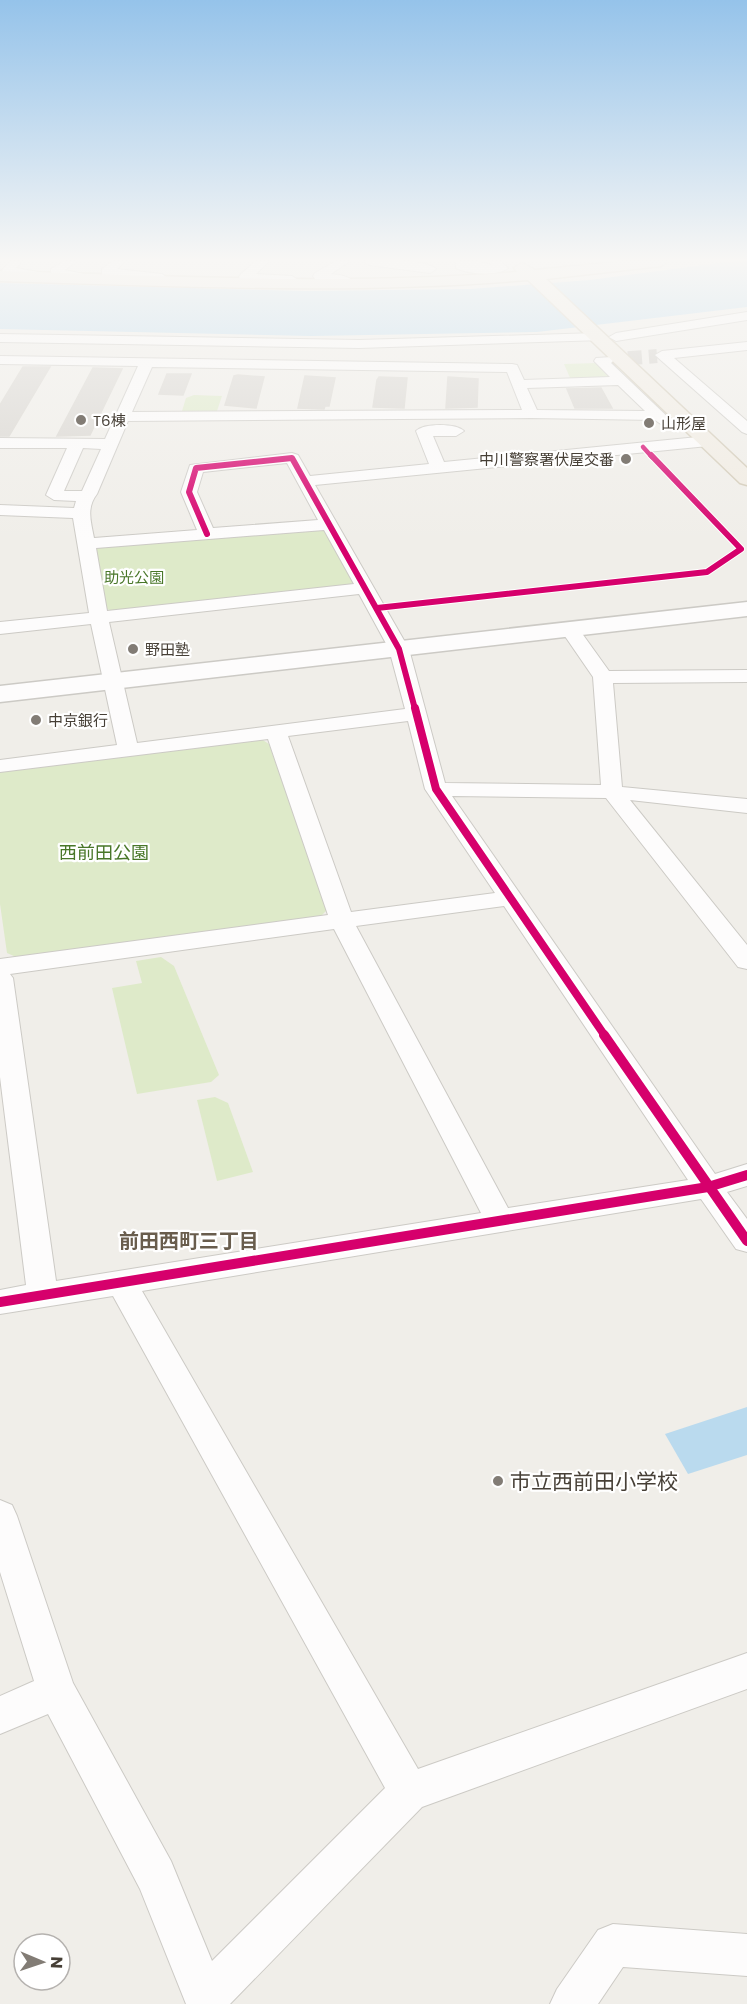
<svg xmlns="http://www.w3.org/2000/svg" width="747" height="2004" viewBox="0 0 747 2004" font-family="Poppins,'Noto Sans JP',sans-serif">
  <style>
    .green { fill: #deeac9 }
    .water { fill: #badaee }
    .building { fill: #d8d5d0; stroke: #d8d5cf; stroke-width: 1.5 }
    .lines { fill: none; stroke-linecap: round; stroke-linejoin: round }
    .minor-tunnel { stroke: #cecbc5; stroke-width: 14; stroke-dasharray: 14 7; stroke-linecap: butt }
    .minor-casing { stroke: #cccac5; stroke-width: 2 }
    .tertiary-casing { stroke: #cccac5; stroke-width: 3 }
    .primary-casing { stroke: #d2cab7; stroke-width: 3 }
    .minor { fill: #fdfcfc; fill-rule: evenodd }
    .tertiary { fill: #fdfcfc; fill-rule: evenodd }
    .primary { fill: #f1ece3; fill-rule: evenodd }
    .cycleway-far3-casing { stroke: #fff; stroke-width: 7 }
    .cycleway-far2-casing { stroke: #fff; stroke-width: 8 }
    .cycleway-far1-casing { stroke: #fff; stroke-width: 12 }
    .cycleway-casing { stroke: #fff; stroke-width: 14 }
    .cycleway-far3 { stroke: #d6006c; stroke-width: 4.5 }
    .cycleway-far2 { stroke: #d6006c; stroke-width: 6 }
    .cycleway-far1 { stroke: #d6006c; stroke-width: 8 }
    .cycleway { stroke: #d6006c; stroke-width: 10 }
    .poi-dot { fill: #827c75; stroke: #fff; stroke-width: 2 }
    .labels { text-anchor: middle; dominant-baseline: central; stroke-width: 4.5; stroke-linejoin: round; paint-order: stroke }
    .far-poi-label { font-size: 15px; fill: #463f36; stroke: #fff; text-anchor: start }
    .far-park-label { font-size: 15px; fill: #497729; stroke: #fff }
    .park-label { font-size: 18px; fill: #497729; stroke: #fff }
    .neighbourhood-label { font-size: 20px; font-weight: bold; fill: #695d4d; stroke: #fff }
    .near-poi-label { font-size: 21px; fill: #463f36; stroke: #fff; text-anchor: start }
  </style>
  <rect width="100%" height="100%" fill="#f0eee9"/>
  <g class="green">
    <path d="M597,363L612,379L571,380L564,364Z"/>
    <path d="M194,395L222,396L217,411H182L186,398Z"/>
    <path d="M325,530L353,582L348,586L114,611L106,609L94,551L99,547Z"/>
    <path d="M261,739L269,744L327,910L319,918L16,957L7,953L0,904V771Z"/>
    <path d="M161,957L174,966L219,1075L211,1082L137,1094L112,988L142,983L136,961Z"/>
    <path d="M215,1097L228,1103L253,1172L217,1181L197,1100Z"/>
  </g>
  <g class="water">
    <path d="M734,261H747V307L537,332L311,336L0,329V283L306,291L470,289L590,280Z"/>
    <path d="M747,1407V1455L688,1474L665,1434Z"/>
  </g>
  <g class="building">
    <path d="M23,367H50L9,436H0V405Z"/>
    <path d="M93,368L122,369L90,435L57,436Z"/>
    <path d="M167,374H191L183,395L159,394Z"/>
    <path d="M238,375L264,377L256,408L225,405L234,376Z"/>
    <path d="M305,376L335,378L329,406H325L324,409L298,408Z"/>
    <path d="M379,377L407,378L404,408L373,407L377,380Z"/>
    <path d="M448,377L478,379L477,407L446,408Z"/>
    <path d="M601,388L612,408H575L567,389Z"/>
  </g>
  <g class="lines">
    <path class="minor-tunnel" d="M607,360L657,356"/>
    <g class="minor-casing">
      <g id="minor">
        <path d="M10,261H22L16,268L49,274L51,277L45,281L4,273L2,270Z"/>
        <path d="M64,261H77L65,270L93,276L95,279L89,283L51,275V269Z"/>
        <path d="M113,261H126L117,269L162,274L171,281L165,285L158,281L102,275V269Z"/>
        <path d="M256,261H269L256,274L292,276L298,280L292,284L241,280L239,277L241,274Z"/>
        <path d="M336,261H350L331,274C341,275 350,276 356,284L354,287C349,288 322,280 315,279L313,276L315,273Z"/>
        <path d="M363,261C379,259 425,259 436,269L430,273L369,265Z"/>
        <path d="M460,261H476L492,265L489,261H501L508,268C497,277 468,274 456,268V262Z"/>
        <path d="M747,312V320L616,341L609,337L616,333Z"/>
        <path d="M598,333L605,337L603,340L359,348L0,342V334L359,340Z"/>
        <path d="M747,342V350L674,358L747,421V434L742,432L655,355L662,351Z"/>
        <path d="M0,356L512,364L517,365L524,380L610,377L594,361L596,358L612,357L614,360L611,363L673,422L665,427L655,420L531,418L128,421L97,494C86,508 91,522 94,538L197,530L181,492L190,465L292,453L298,455L310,476L429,464L416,431C424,423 456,423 464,431L456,436H433L444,462L708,436L716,441L708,446L315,485L409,649L445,783L601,785L593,677L560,629L562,625H576L609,671L747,670V682L613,683L622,787L747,799V813L630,800L747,945V969L738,967L606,798L452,796L715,1174L747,1164V1186L727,1192L747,1219V1252L736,1249L701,1199L142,1291L418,1769L747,1653V1689L422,1807L230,2004H186L140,1889L48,1714L0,1734V1696L34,1681L0,1572V1500L12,1505L17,1516L73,1683L171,1861L212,1961L385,1788L113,1296L0,1314V1290L26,1285L0,1077V959L328,915L268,739L0,772V760L117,745L91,624L0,634V622L89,613L73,518L0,515V505L74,508L76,501L54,500L46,495L67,448H0V438L105,439L138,366L0,364ZM152,367L507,372L522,410L132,412ZM618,385L645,411L537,410L527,388ZM83,448L101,449L82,491H64ZM287,463L318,520L213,528L197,492L203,472ZM324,530L354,584L107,611L96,548ZM359,594L389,649L405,709L137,743L109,622ZM408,721L425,789L495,893L351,912L288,736ZM504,906L688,1180L508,1208L356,926ZM334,929L481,1213L56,1281L13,978L10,974Z"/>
        <path d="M613,1924L747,1934V1976L623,1967L598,2004H550L557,1989L598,1930Z"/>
      </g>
    </g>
    <g class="tertiary-casing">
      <path id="tertiary" d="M747,602V616L0,702V686Z"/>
    </g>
    <g class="primary-casing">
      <path id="primary" d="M627,261H669L661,266L546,279L747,468V485L740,483L528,280C353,295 176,286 0,281V271C172,276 345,286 517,272L514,268L522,263L535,270Z"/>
    </g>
    <use href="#minor" class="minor"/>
    <use href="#tertiary" class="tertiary"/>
    <use href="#primary" class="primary"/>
    <g class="cycleway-far3-casing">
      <path id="cycleway-far3" d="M643,447L652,457"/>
    </g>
    <g class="cycleway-far2-casing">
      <g id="cycleway-far2">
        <path d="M207,534L189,492L196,468L292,458L399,649L415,709"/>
        <path d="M377,608L707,572L741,549L651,455"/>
      </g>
    </g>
    <g class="cycleway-far1-casing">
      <path id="cycleway-far1" d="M415,708L436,789L605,1036"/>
    </g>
    <g class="cycleway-casing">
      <g id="cycleway">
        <path d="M604,1035L747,1241"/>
        <path d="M0,1302L708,1187L747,1175"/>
      </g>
    </g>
    <use href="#cycleway-far3" class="cycleway-far3"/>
    <use href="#cycleway-far2" class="cycleway-far2"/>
    <use href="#cycleway-far1" class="cycleway-far1"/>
    <use href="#cycleway" class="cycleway"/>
  </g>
  <linearGradient id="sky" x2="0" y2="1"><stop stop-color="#95c3ea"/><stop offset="0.48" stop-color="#f8f7f5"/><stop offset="1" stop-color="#f8f7f5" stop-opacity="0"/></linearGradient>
  <rect width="747" height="541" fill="url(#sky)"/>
  <g class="poi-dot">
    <circle cx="81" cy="420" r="6"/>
    <circle cx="649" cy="423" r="6"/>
    <circle cx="626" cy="459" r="6"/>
    <circle cx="133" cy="649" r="6"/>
    <circle cx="36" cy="720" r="6"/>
    <circle cx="498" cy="1481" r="6"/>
  </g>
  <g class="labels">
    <g class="far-poi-label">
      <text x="93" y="420">T6棟</text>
      <text x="661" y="423">山形屋</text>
      <text x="614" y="459" text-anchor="end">中川警察署伏屋交番</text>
      <text x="145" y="649">野田塾</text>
      <text x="48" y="720">中京銀行</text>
    </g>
    <g class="far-park-label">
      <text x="134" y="577">助光公園</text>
    </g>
    <g class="park-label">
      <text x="104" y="852">西前田公園</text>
    </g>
    <g class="neighbourhood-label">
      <text x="189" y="1241">前田西町三丁目</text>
    </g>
    <g class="near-poi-label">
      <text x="510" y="1481">市立西前田小学校</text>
    </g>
  </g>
  <g transform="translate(42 1962) rotate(92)"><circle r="28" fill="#ffffff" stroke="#b5b2af" stroke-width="1.5"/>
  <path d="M0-4.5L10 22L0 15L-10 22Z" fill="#827c75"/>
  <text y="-9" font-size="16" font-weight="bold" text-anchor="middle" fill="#463f36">N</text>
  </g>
</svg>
